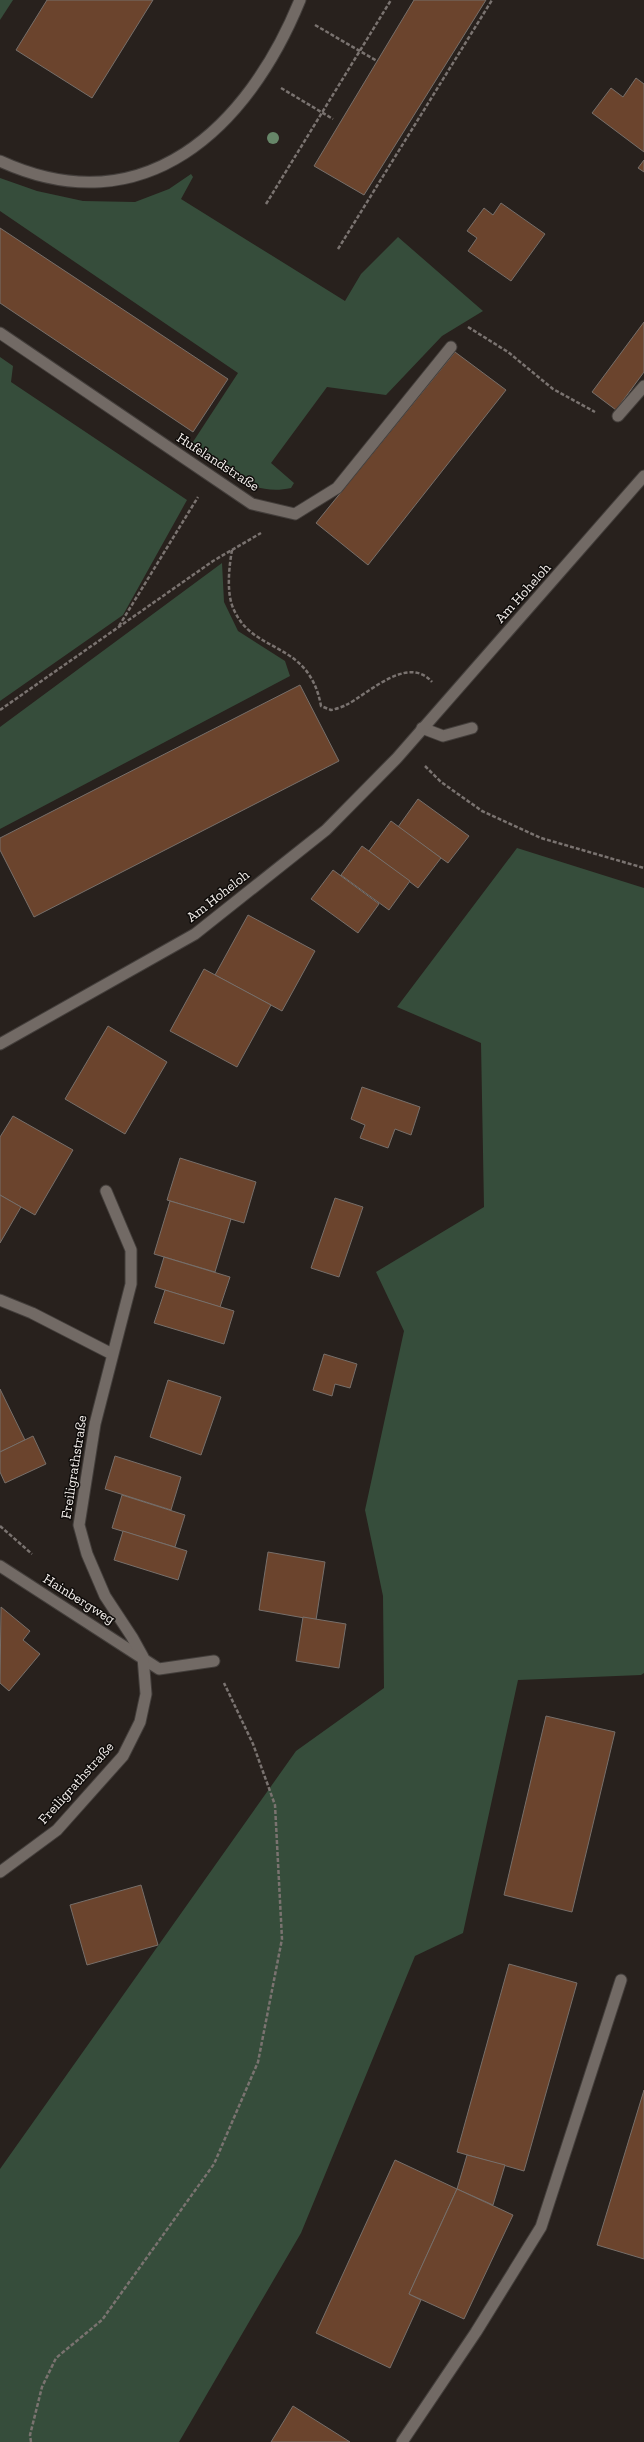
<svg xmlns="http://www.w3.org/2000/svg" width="644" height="2442" viewBox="0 0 644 2442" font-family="'Zilla Slab',serif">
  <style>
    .green { fill: #364d3b }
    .building { fill: #6b442d; stroke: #776f6a }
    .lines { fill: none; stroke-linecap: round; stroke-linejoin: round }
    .service-casing { stroke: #433e3b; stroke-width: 13 }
    .minor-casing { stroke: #433e3b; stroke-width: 13 }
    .path { stroke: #7a7370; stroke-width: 2.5; stroke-dasharray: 4 2; stroke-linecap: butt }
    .service { stroke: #726a65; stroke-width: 11 }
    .minor { stroke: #726a65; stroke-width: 11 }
    .tree { fill: #678769 }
    .labels { text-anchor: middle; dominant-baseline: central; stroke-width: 3; stroke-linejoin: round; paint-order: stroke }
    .street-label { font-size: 14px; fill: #f6f1ee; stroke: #0f0c0a }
  </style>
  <rect width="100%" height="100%" fill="#28211d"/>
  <g class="green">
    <path d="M0,0H13L0,20Z"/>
    <path d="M191,174L193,177L181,199L345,301L361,274L398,237L483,311L442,336L386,395L327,387L271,463L294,483L291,488C251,497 221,469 189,448L238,373L0,211V178L37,191L83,201L135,202L169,189Z"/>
    <path d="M0,357L13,366L11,382L187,500L123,615L0,701Z"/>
    <path d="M222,563L224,602L238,631L285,661L290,676L0,829V727Z"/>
    <path d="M517,848L644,888V1673L641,1675L518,1680L463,1933L415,1956L301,2233L179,2442H0V2169L296,1751L384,1688L383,1596L365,1510L404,1331L376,1272L484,1207L481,1043L397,1007Z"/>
  </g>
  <g class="building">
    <path d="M47,0H153L92,98L16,50Z"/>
    <path d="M414,0H486L364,195L314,166Z"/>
    <path d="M636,78L644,84V152L592,113L611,88L623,97Z"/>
    <path d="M644,160V172L638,168Z"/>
    <path d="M501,203L545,234L511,281L468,251L477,238L467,231L484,208L493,215Z"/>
    <path d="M0,228L228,379L193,432L0,303Z"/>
    <path d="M644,322V372L616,410L592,392Z"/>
    <path d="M455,352L506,390L368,565L316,523Z"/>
    <path d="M300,685L339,761L34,917L0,850V838Z"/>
    <path d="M418,799L469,836L448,863L398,827Z"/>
    <path d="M391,821L441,858L418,888L369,851Z"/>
    <path d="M362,846L410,881L389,910L341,875Z"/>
    <path d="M333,870L379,904L358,933L311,899Z"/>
    <path d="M248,915L315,951L282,1011L215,975Z"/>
    <path d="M204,969L271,1005L237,1067L170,1031Z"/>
    <path d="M108,1026L167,1062L125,1134L65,1099Z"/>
    <path d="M362,1087L420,1107L411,1135L395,1129L388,1148L360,1138L365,1125L351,1119Z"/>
    <path d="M13,1116L73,1150L35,1215L0,1195V1137Z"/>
    <path d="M180,1158L256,1182L244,1223L167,1200Z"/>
    <path d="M0,1195L21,1207L0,1243Z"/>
    <path d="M335,1198L363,1207L339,1277L311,1268Z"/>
    <path d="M170,1201L231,1219L215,1272L154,1254Z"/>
    <path d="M164,1257L230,1277L220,1307L155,1287Z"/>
    <path d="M165,1290L234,1311L224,1344L154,1323Z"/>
    <path d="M324,1354L357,1364L350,1388L335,1384L332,1396L313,1390Z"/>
    <path d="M168,1380L221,1397L201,1455L150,1437Z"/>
    <path d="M0,1389L25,1440L0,1452Z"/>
    <path d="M33,1436L46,1464L5,1483L0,1472V1452Z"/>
    <path d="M115,1456L181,1477L171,1510L105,1489Z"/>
    <path d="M122,1495L185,1515L175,1547L112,1528Z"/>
    <path d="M123,1531L187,1551L178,1580L114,1560Z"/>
    <path d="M268,1552L325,1562L316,1620L259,1610Z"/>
    <path d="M1,1607L30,1631L23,1640L40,1654L9,1691L0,1683Z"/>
    <path d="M303,1617L346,1624L339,1668L296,1661Z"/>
    <path d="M546,1716L615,1732L572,1912L504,1895Z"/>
    <path d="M141,1885L158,1945L87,1965L70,1905Z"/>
    <path d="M509,1964L577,1983L524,2171L457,2152Z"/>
    <path d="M644,2090V2259L597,2245Z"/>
    <path d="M467,2155L505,2165L493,2205L457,2189Z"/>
    <path d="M395,2160L457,2189L409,2294L421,2300L390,2368L316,2333Z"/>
    <path d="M457,2189L513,2215L464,2319L409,2294Z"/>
    <path d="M293,2406L350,2442H271Z"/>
  </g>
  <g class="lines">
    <g class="service-casing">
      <g id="service">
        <path d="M0,333L252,504L295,514L337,488L451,347"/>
        <path d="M618,416L644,386"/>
        <path d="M422,728L443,736L472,728"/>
        <path d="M0,1566L159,1669L214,1661"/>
        <path d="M402,2442L476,2332L541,2227L621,1980"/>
      </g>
    </g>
    <g class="minor-casing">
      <g id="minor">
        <path d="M0,161C144,227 248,128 300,0"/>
        <path d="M0,1044L195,934L326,830L397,758L644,476"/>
        <path d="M0,1300L32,1313L112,1354"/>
        <path d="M0,1872L57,1830L123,1756L140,1722L146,1694L143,1657L132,1637L105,1596L87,1554L79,1525L95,1424L131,1284V1250L106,1191"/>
      </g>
    </g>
    <g class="path">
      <path d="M315,25L377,61"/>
      <path d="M281,88L333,119"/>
      <path d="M266,204L391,0"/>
      <path d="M338,249L492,0"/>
      <path d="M468,327L508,352L553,389L595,412"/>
      <path d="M232,550C229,567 226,594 234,610C254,655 309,640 321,706L331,710C336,709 342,707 346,705C368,694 408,654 432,682"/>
      <path d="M119,626L198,497"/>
      <path d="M0,710L213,561L261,533"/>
      <path d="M425,766L441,782L482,811L541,838L644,868"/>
      <path d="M0,1526L32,1554"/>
      <path d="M31,2442L30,2435L42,2387L56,2358L102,2320L214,2164L258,2062L282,1939L275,1805L253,1744L224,1683"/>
    </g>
    <use href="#service" class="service"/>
    <use href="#minor" class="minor"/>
  </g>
  <circle class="tree" cx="273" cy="138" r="6"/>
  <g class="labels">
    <g class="street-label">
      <text transform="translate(218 462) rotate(33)">Hufelandstraße</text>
      <text transform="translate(523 593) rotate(-48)">Am Hoheloh</text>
      <text transform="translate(218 896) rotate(-38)">Am Hoheloh</text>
      <text transform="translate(74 1467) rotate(-81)">Freiligrathstraße</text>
      <text transform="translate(79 1599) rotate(32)">Hainbergweg</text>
      <text transform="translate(76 1783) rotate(-48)">Freiligrathstraße</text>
    </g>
  </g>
</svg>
